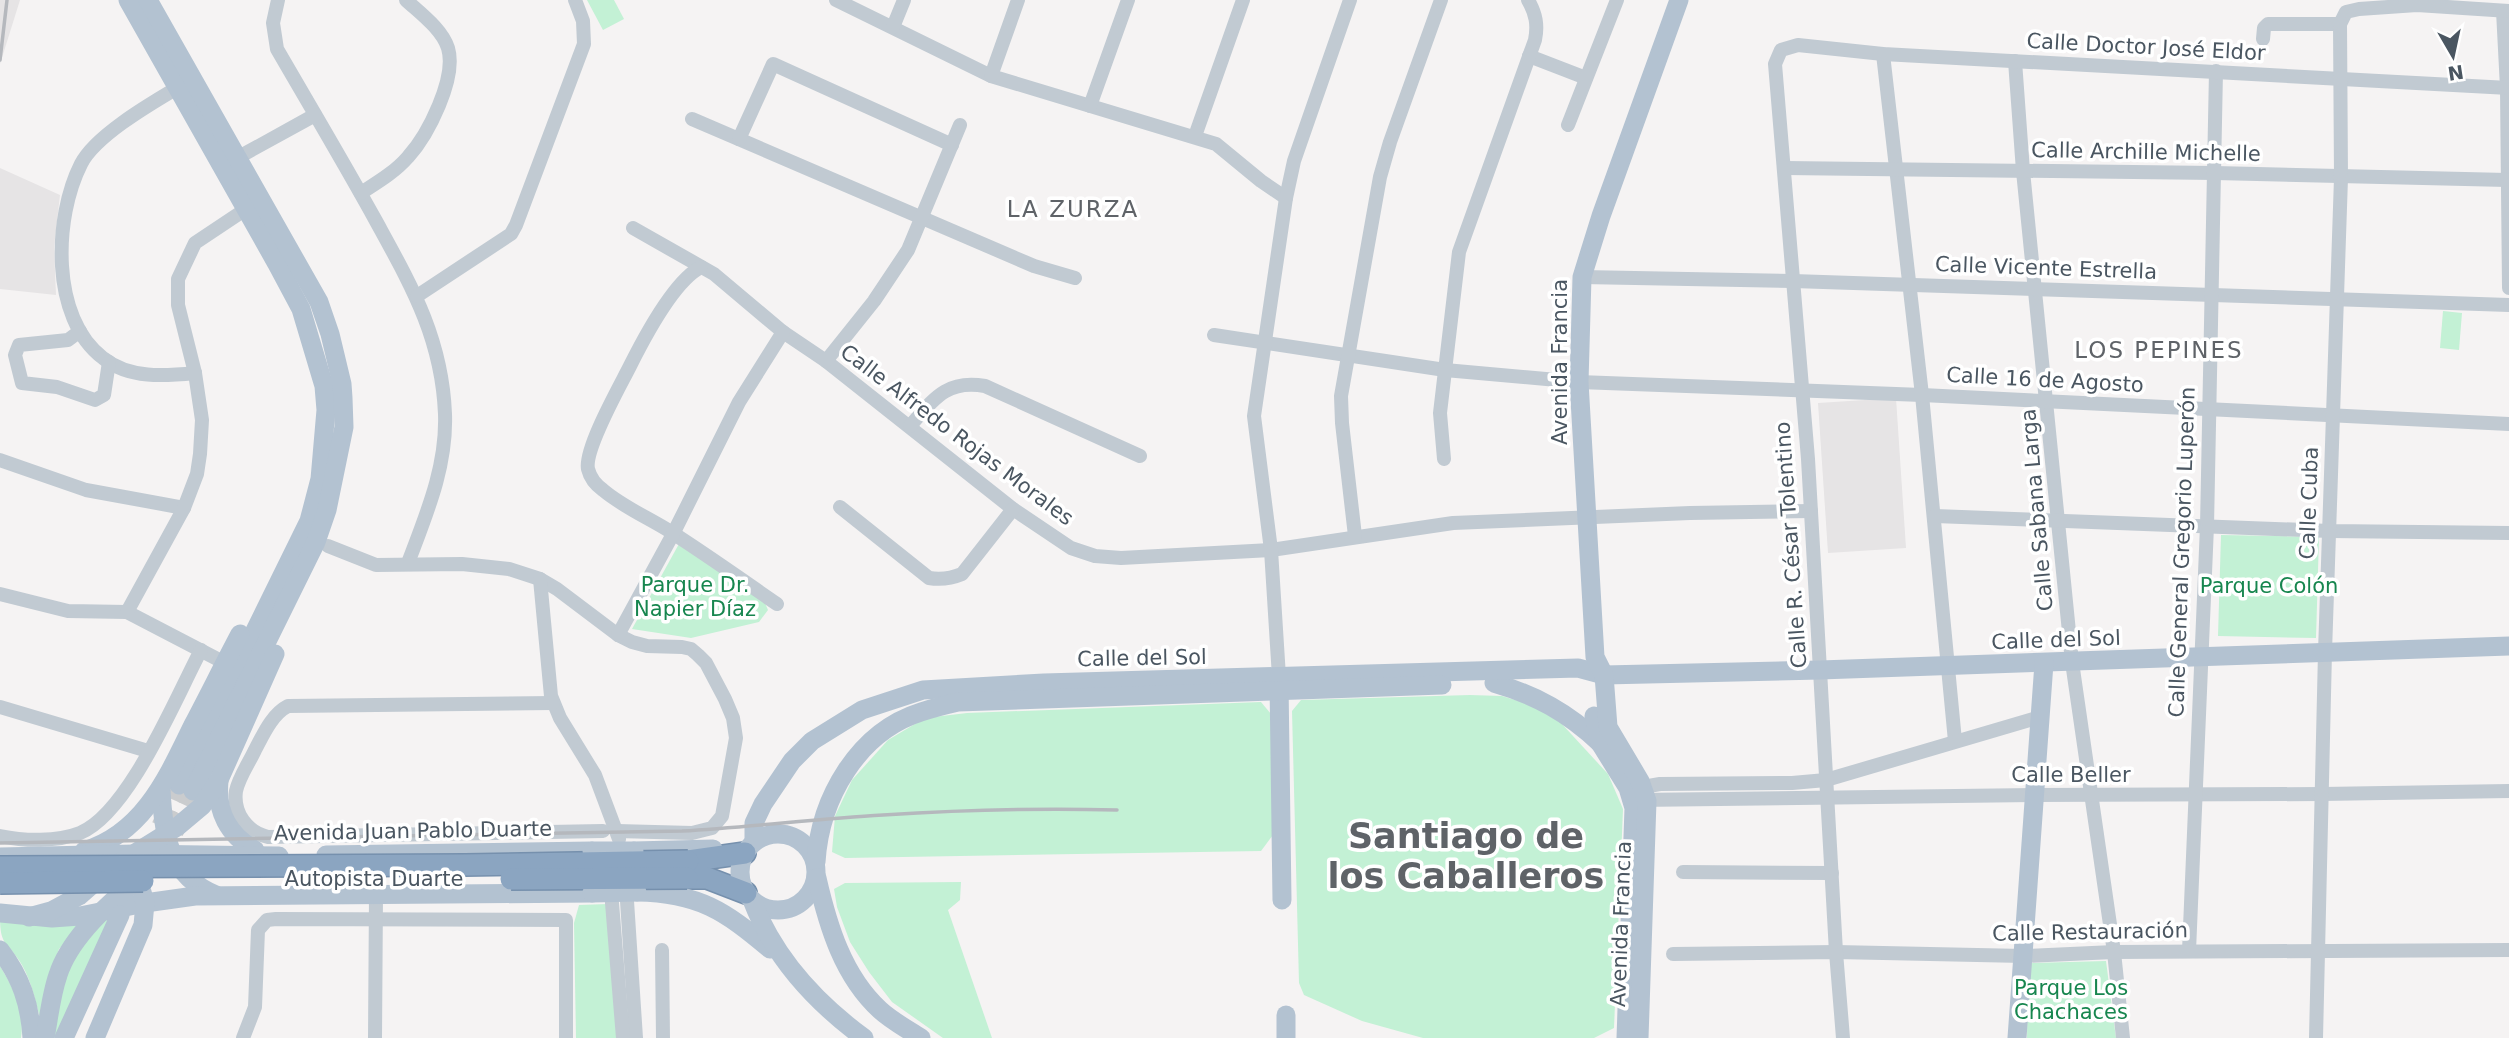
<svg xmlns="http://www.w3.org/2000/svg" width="2509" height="1038" viewBox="0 0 2509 1038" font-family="'DejaVu Sans',sans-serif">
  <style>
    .education { fill: #e6e4e5 }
    .green { fill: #c3f1d5 }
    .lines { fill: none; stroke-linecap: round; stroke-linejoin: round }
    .major-tunnel { stroke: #caccce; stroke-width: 19; stroke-dasharray: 19 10; stroke-linecap: butt }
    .highway-casing { stroke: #7690ad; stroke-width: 24 }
    .minor { stroke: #c1cad2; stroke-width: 14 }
    .major { stroke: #b3c2d1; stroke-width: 19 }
    .highway { stroke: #8ba5c1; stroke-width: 21 }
    .rail { stroke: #b5b8bd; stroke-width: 3.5 }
    .highway-bridge-casing { stroke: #7690ad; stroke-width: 24; stroke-linecap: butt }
    .major-bridge { stroke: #b3c2d1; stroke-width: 19 }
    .highway-bridge { stroke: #8ba5c1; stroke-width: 21 }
    .labels { text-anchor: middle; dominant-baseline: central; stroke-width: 7; stroke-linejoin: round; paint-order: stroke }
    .street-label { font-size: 21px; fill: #4a5661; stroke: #fff }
    .park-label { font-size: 21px; fill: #17864f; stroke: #fff }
    .neighbourhood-label { font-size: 23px; letter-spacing: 2px; fill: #5f6368; stroke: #fff }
    .town-label { font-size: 35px; font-weight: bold; fill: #5f6368; stroke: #fff }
  </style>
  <rect width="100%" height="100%" fill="#f5f3f3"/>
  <g class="education">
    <path d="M0,0H20L0,64Z"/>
    <path d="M0,168L60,195L54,247L56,295L0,289Z"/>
    <path d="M1896,398L1906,548L1828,553L1818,403Z"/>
  </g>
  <g class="green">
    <path d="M587,0H614L624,19L603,30Z"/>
    <path d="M2443,311L2462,313L2459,350L2440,348Z"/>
    <path d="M2221,535L2319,537L2316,638L2218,636Z"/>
    <path d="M680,542L758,587L768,610L759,622L691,638L632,629Z"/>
    <path d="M1470,695L1502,696L1535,706L1561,723L1608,774L1623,809L1614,1028L1594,1038H1423L1362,1021L1304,995L1299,983L1292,711L1301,700Z"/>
    <path d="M1261,702L1271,714L1273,835L1261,851L845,858L832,852L835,816L852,780L888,740L925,718L967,713Z"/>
    <path d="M961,882L960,900L948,910L992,1038H943L892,1002L869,972L850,942L837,907L834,889L845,883Z"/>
    <path d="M608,904L617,1038H576L574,923L579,905Z"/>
    <path d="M111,913L59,1038H50L69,962Z"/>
    <path d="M0,917L87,918L59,949L50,974L43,1028C36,1006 33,984 22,965C8,941 0,948 0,917Z"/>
    <path d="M2106,961L2116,1038H2027L2028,963Z"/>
    <path d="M0,966C13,987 25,1012 21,1038H0Z"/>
  </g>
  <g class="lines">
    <g class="major-tunnel">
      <path d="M161,826L179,785"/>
      <path d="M174,832L193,791"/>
    </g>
    <g class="highway-casing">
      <g id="highway">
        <path d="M688,861L745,853"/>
        <path d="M687,878H707L746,893"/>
      </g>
    </g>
    <g class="minor">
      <path d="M278,0L273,23L277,49C310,106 344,163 376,221C411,285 442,338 445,414C447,467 426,515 408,563"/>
      <path d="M836,0L991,76L1216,144L1261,181L1286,198"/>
      <path d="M2503,11L2507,88L2509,288"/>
      <path d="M893,27L904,0"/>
      <path d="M2263,39L2264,28L2268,24H2340"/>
      <path d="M1883,54L1922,395L1955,741"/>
      <path d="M1529,56L1586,78"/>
      <path d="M2015,61L2023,171L2072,662L2114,952L2123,1038"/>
      <path d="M991,76L1018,0"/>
      <path d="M177,88C150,104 95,136 81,164C54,217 50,318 103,358C129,379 165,376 195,373"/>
      <path d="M1090,106L1128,0"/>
      <path d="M692,119L1034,266L1075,278"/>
      <path d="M1568,125L1617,0"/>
      <path d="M1195,136L1243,0"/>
      <path d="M739,139L773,64L952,145"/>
      <path d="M237,158L315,115"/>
      <path d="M1785,168L2215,173L2507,180"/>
      <path d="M361,193C378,182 395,172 408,157C428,135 457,78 448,48C442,29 420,13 406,0"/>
      <path d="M633,228L714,274L783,332L826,361L1013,509L1071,548L1095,556L1121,558L1271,550L1453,523L1690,513L1811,511"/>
      <path d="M701,267C674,281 644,338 630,366C620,386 584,449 588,469C590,477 596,485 603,490C623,507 649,518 671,532C707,555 742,580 777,604"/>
      <path d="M1582,277L1793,281L2509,305"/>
      <path d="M417,296L511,234L516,225L584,44L583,21L575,0"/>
      <path d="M80,331L68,340L19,345L15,355L22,383L57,387L95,400L104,395L109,362"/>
      <path d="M1214,335L1445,370L1579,382L1922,395L2509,424"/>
      <path d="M826,361L874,301L908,250L960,125"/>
      <path d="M910,426C933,400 946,379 985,386L1140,456"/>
      <path d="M1444,459L1440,413L1459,252L1535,40C1538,25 1536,14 1528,0"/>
      <path d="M0,460L86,490L184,508"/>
      <path d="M840,507L929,578C941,580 950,579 962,574L1013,509"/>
      <path d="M1935,516L2330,531L2509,533"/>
      <path d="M1355,536L1342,423L1341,396L1380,177L1390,142L1441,0"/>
      <path d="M328,546L376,565L462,564L509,569L540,579L557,589L618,635L632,642L647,646L682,647L691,649L698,655L706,663L725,699L733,718L736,738L722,816L712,828L692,833L617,831"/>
      <path d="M540,579L551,696L560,718L595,775L619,839"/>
      <path d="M0,594L68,611L127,612L225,663"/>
      <path d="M127,612L184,508L197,474L200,454L202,420L195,373L178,305V279L195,243L246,209"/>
      <path d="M618,635L673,534L739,402L783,332"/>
      <path d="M1279,677L1271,550L1254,416L1286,198L1294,161L1350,0"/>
      <path d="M553,703L288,706C272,714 263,735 255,750C249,763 239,777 236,791C233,813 247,832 268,837L603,831"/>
      <path d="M0,707L148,751"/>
      <path d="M1635,791L1643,787L1660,784L1792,783L1826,780L2040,717"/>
      <path d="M1637,800L2036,795L2322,794L2509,791"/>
      <path d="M0,836C24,841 57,842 80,833C129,813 176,697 201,650"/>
      <path d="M1683,872L1832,873"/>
      <path d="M627,901L636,1038"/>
      <path d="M612,903L623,1038"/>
      <path d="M662,950L663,1038"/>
      <path d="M2189,951L2207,526L2216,71"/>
      <path d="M1673,954L1836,952L2024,956L2114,952L2509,950"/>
      <path d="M243,1038L255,1007L258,930L267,920L276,919L566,920V1038"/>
      <path d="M375,1038L376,894"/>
      <path d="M1843,1038L1836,952L1808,459L1775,64L1781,50L1798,45L1883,54L2509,88"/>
      <path d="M2316,1038L2325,652L2341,178L2340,24L2346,12L2359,9L2417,5L2509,11"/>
    </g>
    <g class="major">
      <path d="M128,0L277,264L301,309L324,386L326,410L320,479L309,521L179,785"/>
      <path d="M148,0L319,302L330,334L342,384L343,398L344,427L327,510L316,542L193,791"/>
      <path d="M1279,682L1282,900"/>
      <path d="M1494,683C1536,695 1568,713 1600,743"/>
      <path d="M1594,716L1600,743L1628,788L1634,808L1626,1038"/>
      <path d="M219,781C216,811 228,835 255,850"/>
      <path d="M161,789C163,835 169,876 216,895"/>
      <circle cx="778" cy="872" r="38"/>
      <path d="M754,842V823L763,804L792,761L812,741L862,710L923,690L1044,683L1578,668L1604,675L1820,670L2509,646"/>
      <path d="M84,851C144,833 168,776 193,725C209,695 224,664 240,634"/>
      <path d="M634,851L713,849"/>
      <path d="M326,855L592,851"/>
      <path d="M0,857L135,854L279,856"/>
      <path d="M816,862C820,798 858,732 921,712C933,708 945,705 958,702L1442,685"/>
      <path d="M817,878C828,926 843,976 880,1010C892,1021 907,1029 921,1038"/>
      <path d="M637,892C699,893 725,911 770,949"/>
      <path d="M752,900C774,958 815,1002 864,1038"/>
      <path d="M0,913L52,918L80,916L145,903L195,896L592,893"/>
      <path d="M29,917L51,911L79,896L111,868L177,827L202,806L219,780L275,654"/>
      <path d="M0,950C21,977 30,1004 32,1038"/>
      <path d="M1286,1015V1038"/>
      <path d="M45,1038C49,1017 51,995 58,975C70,937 114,898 145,874"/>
      <path d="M64,1038L120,915"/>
      <path d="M95,1038L143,925L145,903L142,892"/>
      <path d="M1639,1038L1647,801L1640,781L1608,727L1604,675L1595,657L1579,382L1582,277L1601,216L1679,0"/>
      <path d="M2017,1038L2044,663"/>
    </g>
    <use href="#highway" class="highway"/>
    <g class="rail">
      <path d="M0,60L7,0"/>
      <path d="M0,843L682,831C749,827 816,819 883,815C961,810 1039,808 1117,810"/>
    </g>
    <g class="highway-bridge-casing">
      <g id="highway-bridge">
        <path d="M0,867L465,865L688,861"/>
        <path d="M511,879L687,878"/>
        <path d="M0,883L143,881"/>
      </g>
    </g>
    <g class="major-bridge">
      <path d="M592,851H634"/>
      <path d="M592,893L637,892"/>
    </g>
    <use href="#highway-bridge" class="highway-bridge"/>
  </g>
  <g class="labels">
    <g class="street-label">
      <text transform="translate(2146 47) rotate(3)">Calle Doctor José Eldor</text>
      <text transform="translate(2146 152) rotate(1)">Calle Archille Michelle</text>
      <text transform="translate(2046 268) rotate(2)">Calle Vicente Estrella</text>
      <text transform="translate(1560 362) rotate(-90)">Avenida Francia</text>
      <text transform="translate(2045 380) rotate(3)">Calle 16 de Agosto</text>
      <text transform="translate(957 435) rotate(37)">Calle Alfredo Rojas Morales</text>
      <text transform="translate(2309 503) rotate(-88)">Calle Cuba</text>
      <text transform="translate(2037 510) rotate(-95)">Calle Sabana Larga</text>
      <text transform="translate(1791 545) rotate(-94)">Calle R. César Tolentino</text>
      <text transform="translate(2182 552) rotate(-88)">Calle General Gregorio Luperón</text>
      <text transform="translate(2056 640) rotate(-2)">Calle del Sol</text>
      <text transform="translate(1142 658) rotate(-1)">Calle del Sol</text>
      <text x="2071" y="775">Calle Beller</text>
      <text transform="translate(413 831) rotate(-1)">Avenida Juan Pablo Duarte</text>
      <text x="374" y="879">Autopista Duarte</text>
      <text transform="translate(1621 924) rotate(-88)">Avenida Francia</text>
      <text transform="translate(2090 932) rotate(-1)">Calle Restauración</text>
    </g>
    <g class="park-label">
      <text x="695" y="585">Parque Dr.<tspan x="695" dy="24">Napier Díaz</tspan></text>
      <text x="2269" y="586">Parque Colón</text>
      <text x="2071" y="988">Parque Los<tspan x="2071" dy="24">Chachaces</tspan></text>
    </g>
    <g class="neighbourhood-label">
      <text x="1073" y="209">LA ZURZA</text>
      <text x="2159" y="350">LOS PEPINES</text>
    </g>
    <g class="town-label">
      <text x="1466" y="836">Santiago de<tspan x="1466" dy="40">los Caballeros</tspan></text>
    </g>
  </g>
  <g transform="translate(2453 56) rotate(171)" stroke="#ffffff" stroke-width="5" paint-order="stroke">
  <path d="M0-5L12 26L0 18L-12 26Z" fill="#4a5661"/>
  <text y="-10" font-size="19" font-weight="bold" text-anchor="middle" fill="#4a5661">N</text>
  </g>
</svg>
